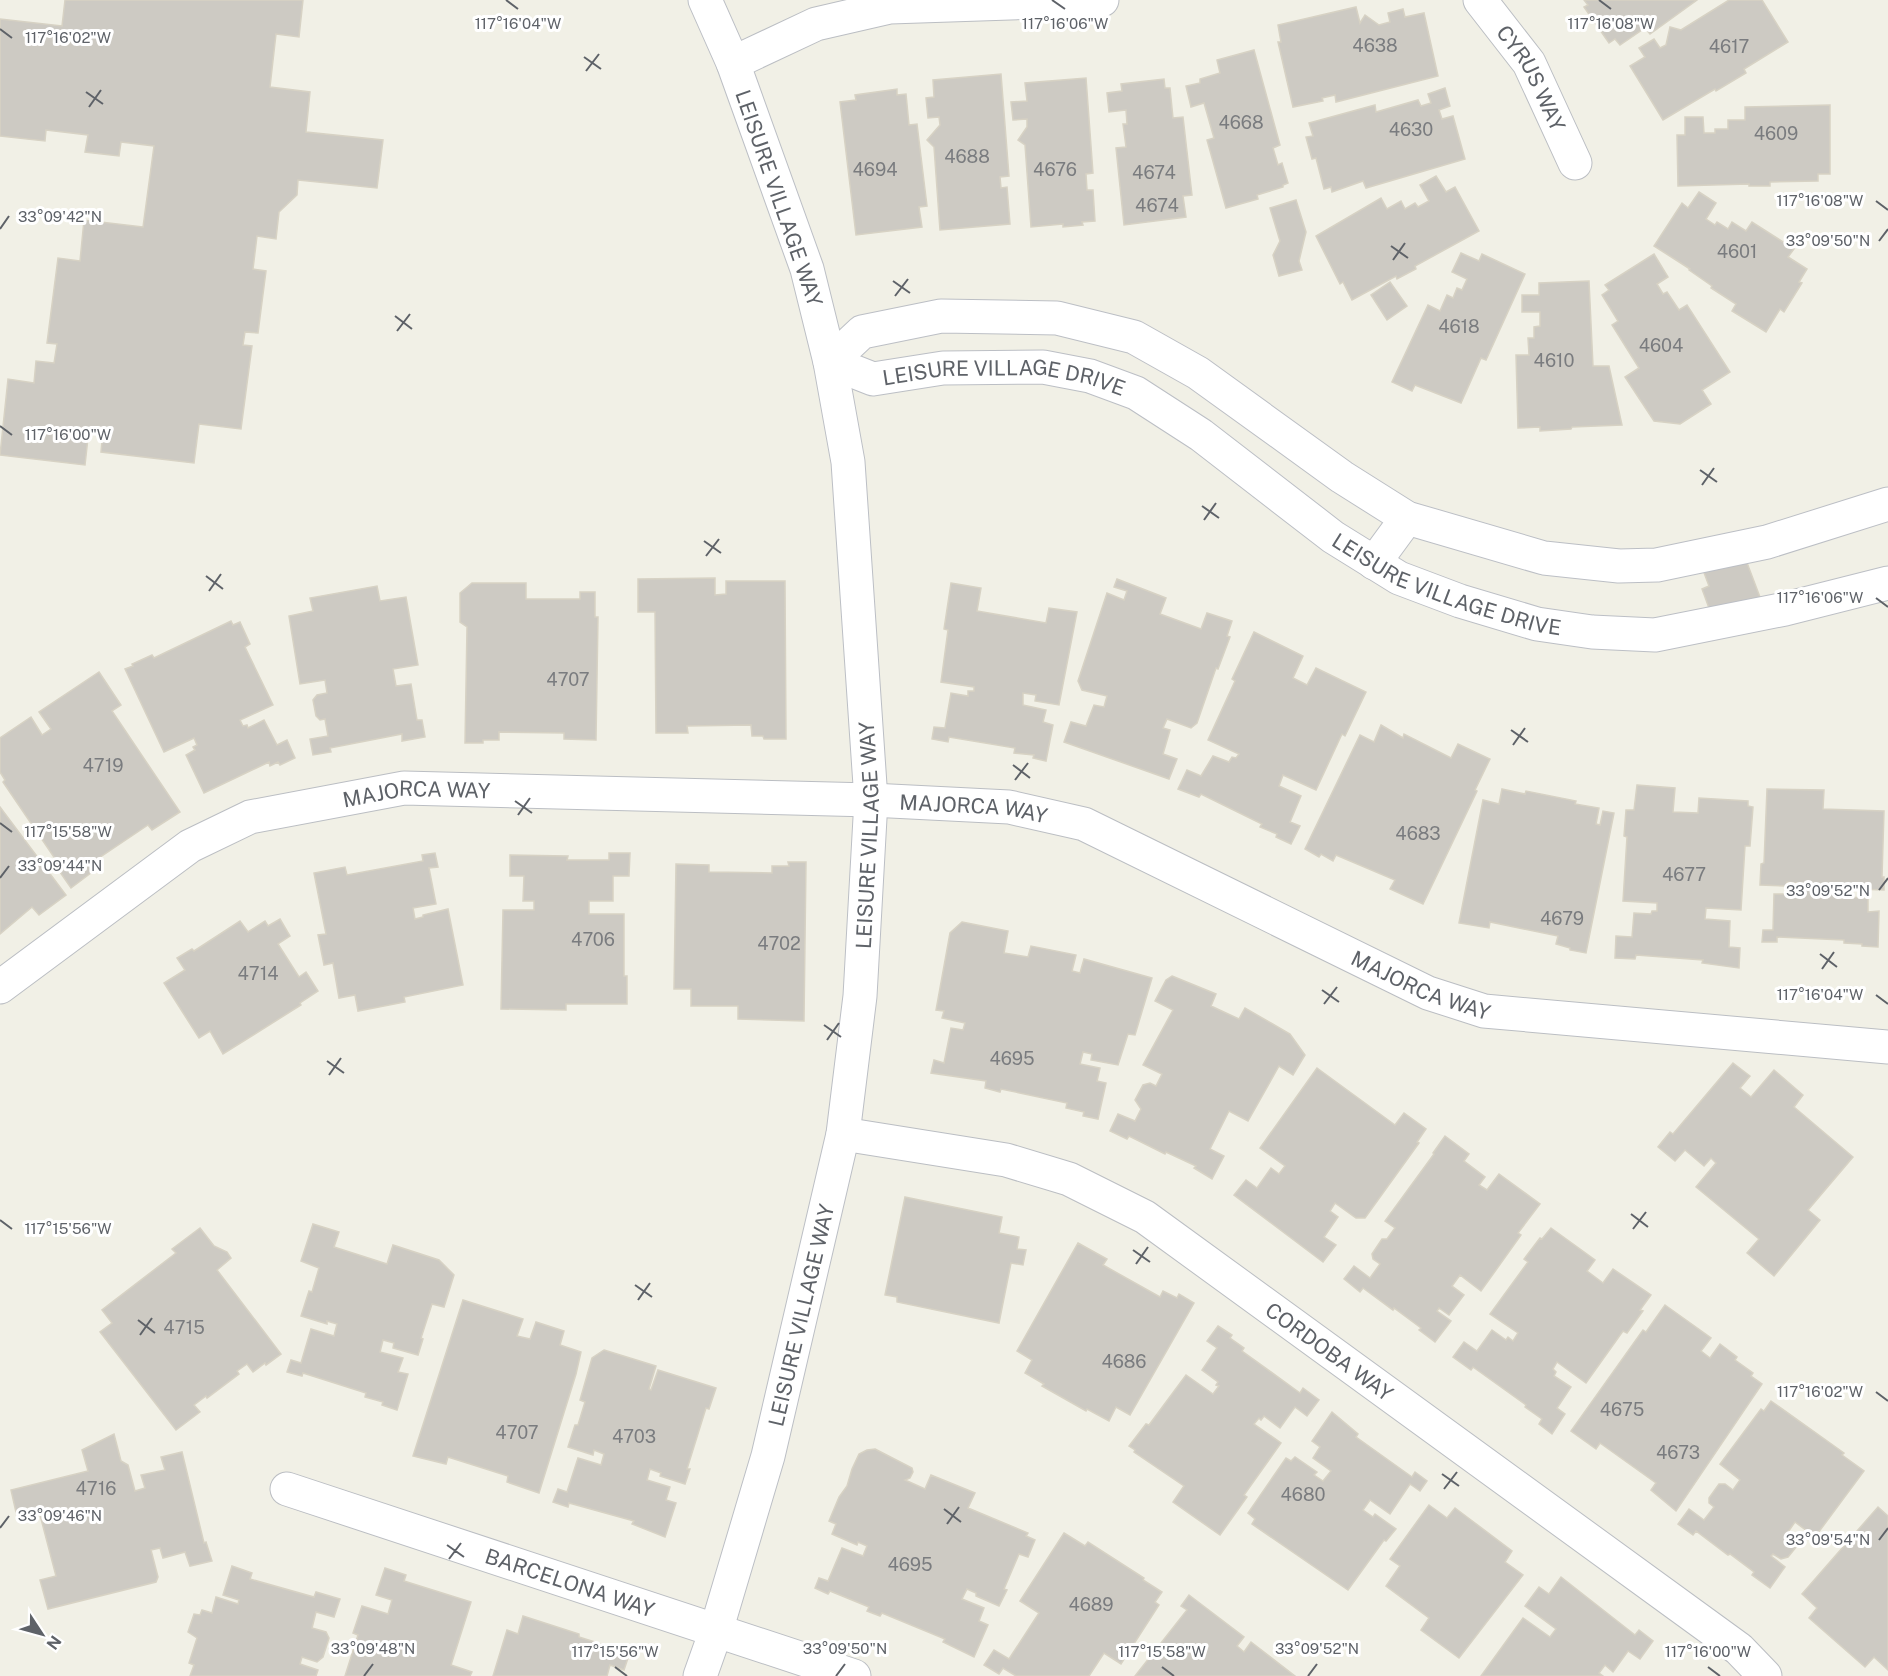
<svg xmlns="http://www.w3.org/2000/svg" width="1888" height="1676" viewBox="0 0 1888 1676" font-family="'Public Sans',sans-serif">
  <style>
    .building { fill: #cdcac3; stroke: #d7d2c4; stroke-width: 1.5 }
    .lines { fill: none; stroke-linecap: round; stroke-linejoin: round }
    .street-casing { stroke: #bbbec3; stroke-width: 35 }
    .secondary-casing { stroke: #bcbfc5; stroke-width: 35 }
    .street { stroke: #fff; stroke-width: 33 }
    .secondary { stroke: #fff; stroke-width: 33 }
    .ticks { fill: none; stroke: #5e6268; stroke-width: 2 }
    .labels { text-anchor: middle; dominant-baseline: central; stroke-width: 6; stroke-linejoin: round; paint-order: stroke }
    .number-label { font-size: 18px; fill: #7a7c7f }
    .street-label { font-size: 21px; fill: #5e6268; stroke: #fff }
    .ticks-label { font-size: 15px; text-anchor: middle; fill: #5e6268; stroke: #fff; stroke-width: 6; stroke-linejoin: round; paint-order: stroke }
  </style>
  <rect width="100%" height="100%" fill="#f1f0e6"/>
  <g class="building">
    <path d="M65,0H303L299,37L276,34L270,87L310,92L306,132L383,140L377,188L298,180L297,195L279,212L276,239L257,236L253,269L266,271L258,333L245,332L243,345L252,346L241,429L199,424L194,463L101,452L103,430L89,429L85,465L0,455L8,379L34,383L36,361L54,363L57,344L47,343L58,258L80,261L84,220L143,227L154,146L121,142L119,156L85,152L88,135L46,130L45,141L0,136V19L62,26Z"/>
    <path d="M1584,0H1697L1650,34L1645,28L1620,45L1615,39L1609,43L1584,7L1588,5Z"/>
    <path d="M1729,0H1762L1788,42L1744,69L1746,73L1716,91L1715,89L1663,120L1630,66L1645,57L1639,48L1654,39L1660,48L1666,45L1670,27L1681,30Z"/>
    <path d="M1356,7L1360,23L1365,15L1379,25L1390,22L1388,13L1403,9L1405,17L1424,13L1438,76L1336,102L1335,95L1322,98L1323,101L1293,107L1278,42H1281L1278,25Z"/>
    <path d="M1254,50L1280,145L1273,148L1278,165L1282,163L1288,183L1283,185V187L1257,195L1258,199L1226,208L1207,140L1214,138L1204,103L1191,107L1186,86L1200,83V79L1220,73L1217,60Z"/>
    <path d="M1001,74L1009,176L1000,177L1001,188L1007,187L1010,224L940,230L934,147L927,140L940,125L939,117L928,118L926,98L934,97L933,80Z"/>
    <path d="M1086,78L1093,173L1086,174L1087,190H1093L1095,221L1082,222L1083,225L1063,227V224L1031,227L1025,145L1018,140L1027,127V119L1013,120L1011,102L1027,101L1025,83Z"/>
    <path d="M1164,79L1165,88H1170L1173,118L1183,117L1192,195L1183,196L1186,217L1124,225L1116,148L1126,147L1123,124H1127L1126,110L1109,112L1107,93L1122,91L1121,84Z"/>
    <path d="M1445,88L1450,106L1439,110L1442,119L1453,116L1465,159L1366,188L1363,181L1332,192L1331,187L1324,189L1316,158L1312,159L1306,137L1313,136L1309,123L1375,105L1376,112L1418,100L1421,106L1431,103L1428,94Z"/>
    <path d="M897,89V95L906,94L909,125L917,124L927,206L919,207L922,227L856,235L840,102L856,100L855,95Z"/>
    <path d="M1830,105V174H1818V181L1770,182V186H1749V184L1678,186L1677,135H1685V117H1703L1704,133H1715V129H1728V120H1745V107Z"/>
    <path d="M1436,176L1446,192L1455,187L1479,231L1415,266L1416,269L1397,279L1396,276L1352,300L1343,282L1340,284L1316,236L1381,198L1387,209L1401,201L1405,209L1415,203L1418,207L1429,201L1420,185Z"/>
    <path d="M1699,192L1716,203L1706,219L1715,225L1717,222L1728,229L1732,222L1746,231L1752,222L1794,249L1788,257L1807,269L1799,282L1802,283L1784,312L1780,309L1766,332L1732,311L1736,304L1711,288L1712,286L1689,270L1690,269L1654,246L1682,203L1688,208Z"/>
    <path d="M1296,200L1306,232L1299,261L1302,270L1279,276L1273,255L1280,241L1270,208Z"/>
    <path d="M1461,253L1479,261L1482,254L1525,274L1486,360L1481,358L1461,403L1415,385L1412,391L1392,382L1428,305L1440,311L1447,295L1453,298L1457,288L1462,290L1467,279L1452,272Z"/>
    <path d="M1654,254L1668,277L1657,284L1663,294L1667,292L1679,310L1687,305L1730,372L1702,390L1711,404L1680,424L1654,421L1625,377L1639,368L1612,325L1618,321L1602,295L1609,290L1605,285Z"/>
    <path d="M1589,281L1593,366H1609L1622,425L1572,427L1571,429L1540,431V427L1518,428L1516,355H1529L1528,338H1534V327L1540,326V312H1522V295H1539V283Z"/>
    <path d="M1390,282L1407,306L1387,320L1371,295Z"/>
    <path d="M1738,539L1760,597L1713,619L1702,589L1709,586L1697,554Z"/>
    <path d="M715,578V595L726,594V581H785L786,739H764L763,736H752L751,725L687,726L688,733H656L655,612H638V579Z"/>
    <path d="M1117,579L1166,598L1160,614L1201,629L1207,613L1232,621L1227,636L1230,637L1218,669L1216,668L1197,723L1191,728L1167,719L1163,728L1170,730L1163,754L1177,759L1169,779L1064,742L1071,722L1086,726L1094,705L1104,707L1107,696L1082,690L1078,681L1107,593L1124,600L1127,591L1114,587Z"/>
    <path d="M472,583H526V599H580V592H595V617H598L596,740L564,739V733L499,732V740H483V743H465L467,627L460,622V593Z"/>
    <path d="M951,583L981,588L977,611L1046,623L1049,608L1077,612L1059,705L1035,701L1036,695L1023,693V705L1046,710L1043,722L1053,725L1046,761L1033,758L1034,755L1014,753L1015,748L949,737L948,742L932,739L934,727L945,728L951,693L968,696V691H974V687L941,682L948,630L944,629Z"/>
    <path d="M377,586L380,601L406,597L418,665L393,669L396,686L411,684L417,720H422L425,737L402,741V734L330,748L331,752L313,755L310,739L328,736L325,719L320,720L316,716L313,700L317,695L327,693L325,680L300,684L289,616L313,611L310,598Z"/>
    <path d="M231,621L233,625L240,622L250,644L245,647L273,705L240,720L243,726L247,725L248,728L264,720L277,745L287,740L295,758L280,765L278,762L270,766L269,762L204,793L186,755L195,750L193,747L197,745L194,738L164,752L125,669L133,666L132,664L152,655L154,658Z"/>
    <path d="M1254,632L1303,656L1293,678L1307,685L1316,668L1366,692L1345,736L1342,734L1316,790L1283,775L1279,786L1301,796L1290,822L1300,826L1291,844L1276,837L1277,834L1260,827L1262,824L1201,794L1199,797L1178,789L1187,770L1201,776L1213,756L1229,762L1232,757L1236,758L1239,754L1208,740L1235,681L1232,679Z"/>
    <path d="M99,672L121,705L112,711L180,812L152,830L148,825L96,860L100,866L71,888L55,865L58,863L3,782L5,780L0,772V738L31,717L42,735L51,729L39,712Z"/>
    <path d="M1381,725L1403,738L1404,734L1451,758L1458,744L1490,759L1475,790L1477,791L1423,904L1390,889L1395,880L1336,855L1333,861L1321,854L1319,857L1305,849L1360,735L1374,742Z"/>
    <path d="M1637,785L1675,788L1673,812L1698,813L1699,798L1748,801V806L1753,807L1750,846H1745L1741,910L1706,908L1705,919L1730,921L1729,947L1740,948L1739,968L1702,963L1703,960L1636,955L1635,959L1615,958L1616,936L1632,937L1634,913L1651,914L1652,911H1657V903L1623,901L1627,837L1624,836L1626,810H1634Z"/>
    <path d="M1502,789L1525,794L1526,791L1576,801L1575,804L1599,808L1596,824L1600,825L1603,811L1614,813L1586,953L1570,950V948L1556,944L1558,936L1490,922L1489,928L1459,923L1483,800L1499,804Z"/>
    <path d="M1767,789L1824,790L1823,809L1884,811L1882,877H1884V890L1858,889V885H1846V897L1868,898V912L1879,911L1878,947L1862,946V944L1844,943V940L1777,937V942H1762L1763,930H1773L1774,894H1796L1797,883L1787,882L1786,886L1760,885L1761,864L1764,863Z"/>
    <path d="M0,807L66,895L39,915L32,907L0,934Z"/>
    <path d="M435,853L438,867L429,868L436,904L413,908L415,919L423,917V915L448,909L463,985L404,997L405,1002L358,1011L355,995L339,998L333,963L324,965L318,935L326,934L314,873L345,867L347,875L423,861L422,855Z"/>
    <path d="M609,853H630L629,876H613V901H589V914H624V976H627V1004H566V1010L501,1009L503,910H534V901H523L524,876H510V855L568,856L567,860H609Z"/>
    <path d="M788,862H806L804,1021L738,1019V1006H691V989H674L676,864L709,865V872L772,873V866H789Z"/>
    <path d="M280,919L290,936L278,944L299,977L306,972L318,991L300,1003L301,1005L223,1054L210,1031L199,1038L164,983L185,970L177,958L192,949L194,951L240,921L248,932L265,921L268,926Z"/>
    <path d="M962,922L1008,931L1004,953L1028,957L1031,946L1076,955L1072,971L1080,973L1084,959L1152,978L1135,1035L1128,1034L1118,1065L1091,1060L1092,1054L1083,1052L1080,1064L1100,1068L1097,1081L1106,1083L1098,1119L1083,1116L1084,1112L1066,1108L1067,1103L1001,1089L1000,1092L985,1088L986,1081L931,1073L934,1060L944,1063L951,1028L963,1030L965,1023L942,1018L944,1011L936,1010L950,933Z"/>
    <path d="M1172,976L1216,994L1211,1006L1239,1019L1245,1008L1290,1034L1305,1055L1293,1075L1279,1066L1248,1121L1229,1111L1210,1149L1224,1156L1212,1179L1194,1168L1196,1166L1166,1152L1165,1154L1129,1136L1127,1139L1110,1131L1118,1114L1135,1121L1141,1109L1135,1100L1143,1085L1150,1083L1156,1086L1162,1074L1143,1065L1173,1010L1155,1001L1166,980Z"/>
    <path d="M1733,1063L1750,1076L1740,1088L1751,1097L1774,1070L1803,1095L1794,1107L1853,1157L1808,1210L1820,1220L1774,1276L1747,1253L1759,1239L1696,1187L1716,1163L1711,1158L1704,1166L1685,1150L1675,1161L1658,1147L1670,1132L1673,1134Z"/>
    <path d="M1317,1068L1395,1125L1404,1113L1426,1129L1417,1142L1419,1143L1365,1218H1356L1335,1203L1330,1211L1338,1217L1324,1237L1336,1245L1323,1262L1234,1195L1246,1180L1257,1188L1271,1168L1279,1174L1285,1166L1260,1148Z"/>
    <path d="M1445,1136L1469,1154L1464,1161L1485,1177L1479,1185L1487,1190L1499,1174L1540,1204L1518,1233L1521,1235L1481,1291L1460,1275L1452,1286L1464,1295L1449,1315L1439,1308L1437,1311L1451,1321L1435,1342L1419,1330L1421,1328L1394,1308L1393,1310L1363,1288L1360,1292L1344,1279L1354,1266L1370,1278L1380,1264L1373,1259L1372,1254L1382,1239H1387L1395,1228L1385,1221L1434,1154L1433,1153Z"/>
    <path d="M905,1197L1002,1217L999,1233L1019,1237L1017,1249L1026,1250L1023,1265L1011,1263L999,1323L897,1302V1297L885,1295Z"/>
    <path d="M313,1224L339,1232L334,1247L387,1264L393,1245L439,1260L454,1275L444,1307L432,1304L421,1338L423,1339L418,1355L393,1348L394,1343L383,1340L380,1352L403,1358L398,1372L408,1374L397,1410L382,1405L383,1402L365,1397L366,1393L303,1373L302,1376L287,1372L291,1360L301,1363L311,1329L334,1336L337,1324L327,1321V1324L301,1316L309,1291L312,1292L319,1268L301,1261Z"/>
    <path d="M200,1228L214,1246L227,1252L231,1258L217,1270L281,1354L266,1365L265,1363L253,1372L247,1364L237,1371L239,1374L207,1398L206,1396L194,1405L200,1412L176,1430L100,1332L112,1323L102,1310L176,1253L172,1249Z"/>
    <path d="M1551,1228L1595,1260L1587,1271L1603,1283L1613,1269L1651,1295L1640,1310L1643,1311L1627,1333L1623,1331L1586,1383L1557,1362L1553,1369L1556,1372L1554,1376L1571,1387L1557,1408L1565,1414L1552,1434L1539,1424L1542,1419L1525,1407L1526,1405L1473,1367L1471,1370L1453,1357L1464,1342L1477,1351L1492,1330L1506,1340L1508,1337L1513,1341L1518,1333L1490,1314L1528,1262L1524,1259L1540,1238L1542,1239Z"/>
    <path d="M1078,1243L1107,1259L1103,1265L1160,1297L1163,1291L1177,1298L1179,1294L1194,1303L1130,1415L1116,1407L1109,1421L1087,1409L1086,1411L1042,1386L1044,1384L1025,1373L1032,1360L1017,1351Z"/>
    <path d="M463,1300L523,1319L517,1336L530,1339L536,1322L564,1331L560,1345L581,1352L576,1374L539,1493L507,1482L508,1476L448,1457L446,1464L413,1456Z"/>
    <path d="M1665,1305L1711,1338L1701,1351L1710,1358L1720,1344L1737,1357L1735,1360L1753,1373L1751,1376L1762,1384L1676,1511L1651,1490L1656,1483L1600,1443L1596,1449L1571,1431L1643,1330L1646,1332Z"/>
    <path d="M1218,1326L1232,1335L1230,1338L1244,1348L1242,1351L1300,1393L1303,1388L1319,1400L1307,1416L1295,1407L1280,1428L1264,1416L1261,1420L1259,1418L1254,1424L1281,1443L1244,1495L1247,1497L1220,1535L1173,1502L1184,1486L1134,1452L1135,1450L1129,1446L1146,1424L1149,1425L1186,1375L1213,1394L1219,1386L1216,1385L1218,1382L1202,1370L1217,1348L1207,1341Z"/>
    <path d="M604,1350L656,1366L649,1389L651,1390L658,1370L716,1388L709,1409L706,1408L687,1469H690L685,1484L660,1476L661,1473L650,1469L647,1480L670,1487L666,1500L676,1503L665,1537L632,1524L634,1521L569,1503L568,1507L553,1502L558,1489L567,1492L578,1458L601,1465L604,1454L594,1450L593,1455L568,1447L575,1425H578L585,1402L580,1400L592,1358Z"/>
    <path d="M1771,1401L1844,1453L1842,1455L1864,1471L1815,1537L1795,1522L1788,1532L1796,1538L1797,1546L1788,1557L1781,1559L1773,1554L1771,1556L1785,1567L1770,1588L1752,1575L1754,1572L1730,1554L1728,1555L1696,1531L1693,1535L1678,1524L1689,1509L1704,1520L1714,1507L1709,1503V1498L1719,1484H1725L1733,1490L1740,1480L1720,1464L1761,1409L1764,1411Z"/>
    <path d="M1332,1412L1358,1434L1356,1437L1412,1477L1415,1472L1427,1481L1420,1491L1410,1484L1390,1514L1370,1500L1363,1510L1373,1517L1375,1514L1396,1529L1386,1541L1384,1540L1348,1590L1252,1524L1255,1519L1248,1513L1286,1458L1291,1461L1295,1457L1317,1472L1314,1475L1323,1481L1331,1471L1313,1458L1320,1447L1312,1441Z"/>
    <path d="M114,1434L121,1461L128,1465L135,1491L145,1488L141,1475L165,1470L161,1457L182,1452L204,1543L206,1542L212,1561L190,1566L185,1552L163,1558L160,1548L151,1550L158,1577L156,1582L48,1609L40,1580L56,1576L40,1515L18,1521L11,1490L88,1471L82,1450Z"/>
    <path d="M875,1449L912,1468L913,1472L910,1478L905,1480L925,1489L931,1475L975,1493L968,1508L1028,1533L1026,1536L1035,1540L1028,1557L1019,1554L1004,1589L1007,1590L999,1606L976,1596V1593L967,1589L962,1599L984,1608L979,1621L988,1625L974,1657L943,1642L945,1639L882,1613L880,1616L867,1611L869,1607L830,1591L828,1594L815,1588L819,1578L828,1581L842,1548L863,1556L867,1546L858,1542L857,1545L832,1534L836,1524L829,1521L839,1497L847,1486L852,1469L859,1454L867,1450Z"/>
    <path d="M1429,1505L1447,1518L1455,1508L1467,1517L1512,1551L1505,1562L1523,1575L1459,1658L1421,1630L1429,1618L1386,1586L1400,1566L1390,1559Z"/>
    <path d="M1878,1507L1888,1516V1670L1874,1657L1865,1667L1809,1618L1817,1608L1802,1594Z"/>
    <path d="M1064,1533L1085,1546L1088,1542L1144,1578L1143,1580L1162,1592L1155,1602L1159,1605L1121,1664L1104,1653L1089,1676H1016L1003,1668L999,1674L984,1665L994,1650L1009,1659L1039,1613L1020,1601Z"/>
    <path d="M232,1566L252,1573L250,1579L314,1597L316,1592L340,1599L334,1617L316,1612L312,1628L326,1632L329,1638L323,1657L317,1662L302,1657L300,1664L318,1670L316,1676H190L194,1665L189,1663L197,1638L188,1632L194,1614L200,1615L202,1610L212,1613L216,1597L238,1604L239,1600L223,1595Z"/>
    <path d="M385,1568L406,1575L404,1581L471,1602L451,1665L472,1672L470,1676H345L358,1635L353,1633L362,1606L388,1614L392,1600L376,1595Z"/>
    <path d="M1561,1577L1635,1635L1639,1630L1653,1641L1640,1659L1628,1651L1613,1672L1605,1665L1599,1673L1603,1676H1481L1523,1618L1550,1637L1556,1629L1525,1606L1539,1587L1549,1594Z"/>
    <path d="M1189,1595L1244,1637L1237,1646L1244,1652L1251,1642L1295,1676H1135L1187,1610L1181,1606Z"/>
    <path d="M523,1616L579,1634V1637L614,1648L615,1644L631,1649L624,1670L610,1665L607,1676H493L507,1630L518,1634Z"/>
  </g>
  <g class="lines">
    <g class="street-casing">
      <g id="street">
        <path id="s1" d="M1480,0L1529,63L1575,163"/>
        <path d="M733,63L816,24L890,7L1102,0"/>
        <path id="s2" d="M0,987L190,846L250,817L404,788L871,800L1009,807L1084,824L1428,993L1484,1011L1888,1047"/>
        <path id="s3" d="M843,1134L1006,1160L1069,1179L1145,1217L1739,1649L1765,1676"/>
        <path id="s4" d="M287,1489L854,1676"/>
      </g>
    </g>
    <g class="secondary-casing">
      <g id="secondary">
        <path id="s5" d="M1888,504L1767,542L1657,565L1619,566L1544,558L1407,518L1342,477L1198,373L1134,337L1057,318L941,316L862,332L830,362L873,379L943,368L1043,367L1090,376L1136,393L1201,435L1333,537L1399,578L1460,601L1537,624L1592,632L1655,635L1785,609L1888,583"/>
        <path d="M1374,563L1407,518"/>
        <path id="s6" d="M700,1676L716,1631L768,1456L843,1134L860,996L871,800L848,462L830,362L807,269L733,63L705,0"/>
      </g>
    </g>
    <use href="#street" class="street"/>
    <use href="#secondary" class="secondary"/>
  </g>
  <path class="ticks" d="M506,0L518,9M1052,0L1065,9M1599,0L1611,9M0,29L12,38M584,57L601,69M586,71L599,54M86,92L103,104M89,107L101,90M1876,201L1888,210M0,229L9,216M1879,241L1888,229M1391,246L1408,258M1393,260L1405,243M893,281L910,293M895,296L908,279M395,316L412,329M397,331L410,314M0,426L12,435M1700,470L1717,482M1702,485L1714,468M1202,506L1219,518M1204,520L1216,503M704,541L721,553M706,556L719,539M206,576L223,589M209,591L221,574M1876,598L1888,607M1511,730L1528,742M1513,745L1525,728M1013,765L1030,778M1015,780L1028,763M515,801L532,813M518,815L530,798M0,823L12,832M0,878L9,866M1879,890L1888,878M1820,954L1837,967M1822,969L1834,952M1322,990L1339,1002M1876,995L1888,1004M1324,1004L1337,987M824,1025L841,1037M827,1040L839,1023M327,1061L344,1073M329,1075L341,1058M1631,1214L1648,1227M0,1220L12,1229M1633,1229L1646,1212M1133,1250L1150,1262M1136,1264L1148,1247M635,1285L652,1297M638,1300L650,1283M138,1320L155,1333M140,1335L152,1318M1876,1392L1888,1401M1442,1474L1459,1486M1444,1489L1457,1472M944,1509L961,1522M947,1524L959,1507M0,1528L9,1516M1879,1540L1888,1528M447,1545L464,1557M449,1559L461,1543M615,1667L627,1676M1162,1667L1174,1676M1708,1667L1720,1676M364,1676L373,1664M836,1676L845,1664M1308,1676L1317,1664"/>
  <g class="labels">
    <g class="number-label">
      <text x="1375" y="45">4638</text>
      <text x="1729" y="46">4617</text>
      <text x="1241" y="122">4668</text>
      <text x="1411" y="129">4630</text>
      <text x="1776" y="133">4609</text>
      <text x="967" y="156">4688</text>
      <text x="875" y="169">4694</text>
      <text x="1055" y="169">4676</text>
      <text x="1154" y="172">4674</text>
      <text x="1157" y="205">4674</text>
      <text x="1737" y="251">4601</text>
      <text x="1459" y="326">4618</text>
      <text x="1661" y="345">4604</text>
      <text x="1554" y="360">4610</text>
      <text x="568" y="679">4707</text>
      <text x="103" y="765">4719</text>
      <text x="1418" y="833">4683</text>
      <text x="1684" y="874">4677</text>
      <text x="1562" y="918">4679</text>
      <text x="593" y="939">4706</text>
      <text x="779" y="943">4702</text>
      <text x="258" y="973">4714</text>
      <text x="1012" y="1058">4695</text>
      <text x="184" y="1327">4715</text>
      <text x="1124" y="1361">4686</text>
      <text x="1622" y="1409">4675</text>
      <text x="517" y="1432">4707</text>
      <text x="634" y="1436">4703</text>
      <text x="1678" y="1452">4673</text>
      <text x="96" y="1488">4716</text>
      <text x="1303" y="1494">4680</text>
      <text x="910" y="1564">4695</text>
      <text x="1091" y="1604">4689</text>
    </g>
    <g class="street-label">
      <text stroke="none"><textPath href="#s1" startOffset="94">CYRUS WAY</textPath></text>
      <text transform="translate(779 198) rotate(71)">LEISURE VILLAGE WAY</text>
      <text stroke="none"><textPath href="#s5" startOffset="1322">LEISURE VILLAGE DRIVE</textPath></text>
      <text stroke="none"><textPath href="#s5" startOffset="1826">LEISURE VILLAGE DRIVE</textPath></text>
      <text stroke="none"><textPath href="#s2" startOffset="472">MAJORCA WAY</textPath></text>
      <text stroke="none"><textPath href="#s2" startOffset="1030">MAJORCA WAY</textPath></text>
      <text stroke="none"><textPath href="#s6" startOffset="861">LEISURE VILLAGE WAY</textPath></text>
      <text stroke="none"><textPath href="#s2" startOffset="1516">MAJORCA WAY</textPath></text>
      <text stroke="none"><textPath href="#s6" startOffset="375">LEISURE VILLAGE WAY</textPath></text>
      <text stroke="none"><textPath href="#s3" startOffset="544">CORDOBA WAY</textPath></text>
      <text stroke="none"><textPath href="#s4" startOffset="298">BARCELONA WAY</textPath></text>
    </g>
  </g>
  <g class="ticks-label">
    <text x="518" y="29">117°16'04"W</text>
    <text x="1065" y="29">117°16'06"W</text>
    <text x="1611" y="29">117°16'08"W</text>
    <text x="68" y="43">117°16'02"W</text>
    <text x="1820" y="206">117°16'08"W</text>
    <text x="60" y="222">33°09'42"N</text>
    <text x="1828" y="246">33°09'50"N</text>
    <text x="68" y="440">117°16'00"W</text>
    <text x="1820" y="603">117°16'06"W</text>
    <text x="68" y="837">117°15'58"W</text>
    <text x="60" y="871">33°09'44"N</text>
    <text x="1828" y="896">33°09'52"N</text>
    <text x="1820" y="1000">117°16'04"W</text>
    <text x="68" y="1234">117°15'56"W</text>
    <text x="1820" y="1397">117°16'02"W</text>
    <text x="60" y="1521">33°09'46"N</text>
    <text x="1828" y="1545">33°09'54"N</text>
    <text x="373" y="1654">33°09'48"N</text>
    <text x="845" y="1654">33°09'50"N</text>
    <text x="1317" y="1654">33°09'52"N</text>
    <text x="615" y="1657">117°15'56"W</text>
    <text x="1162" y="1657">117°15'58"W</text>
    <text x="1708" y="1657">117°16'00"W</text>
  </g>
  <g transform="translate(42 1634) rotate(126)" stroke="#ffffff" stroke-width="4.5" paint-order="stroke">
  <path d="M0-4.5L10 22L0 15L-10 22Z" fill="#5e6268"/>
  <text y="-9" font-size="16" font-weight="bold" text-anchor="middle" fill="#5e6268">N</text>
  </g>
</svg>
